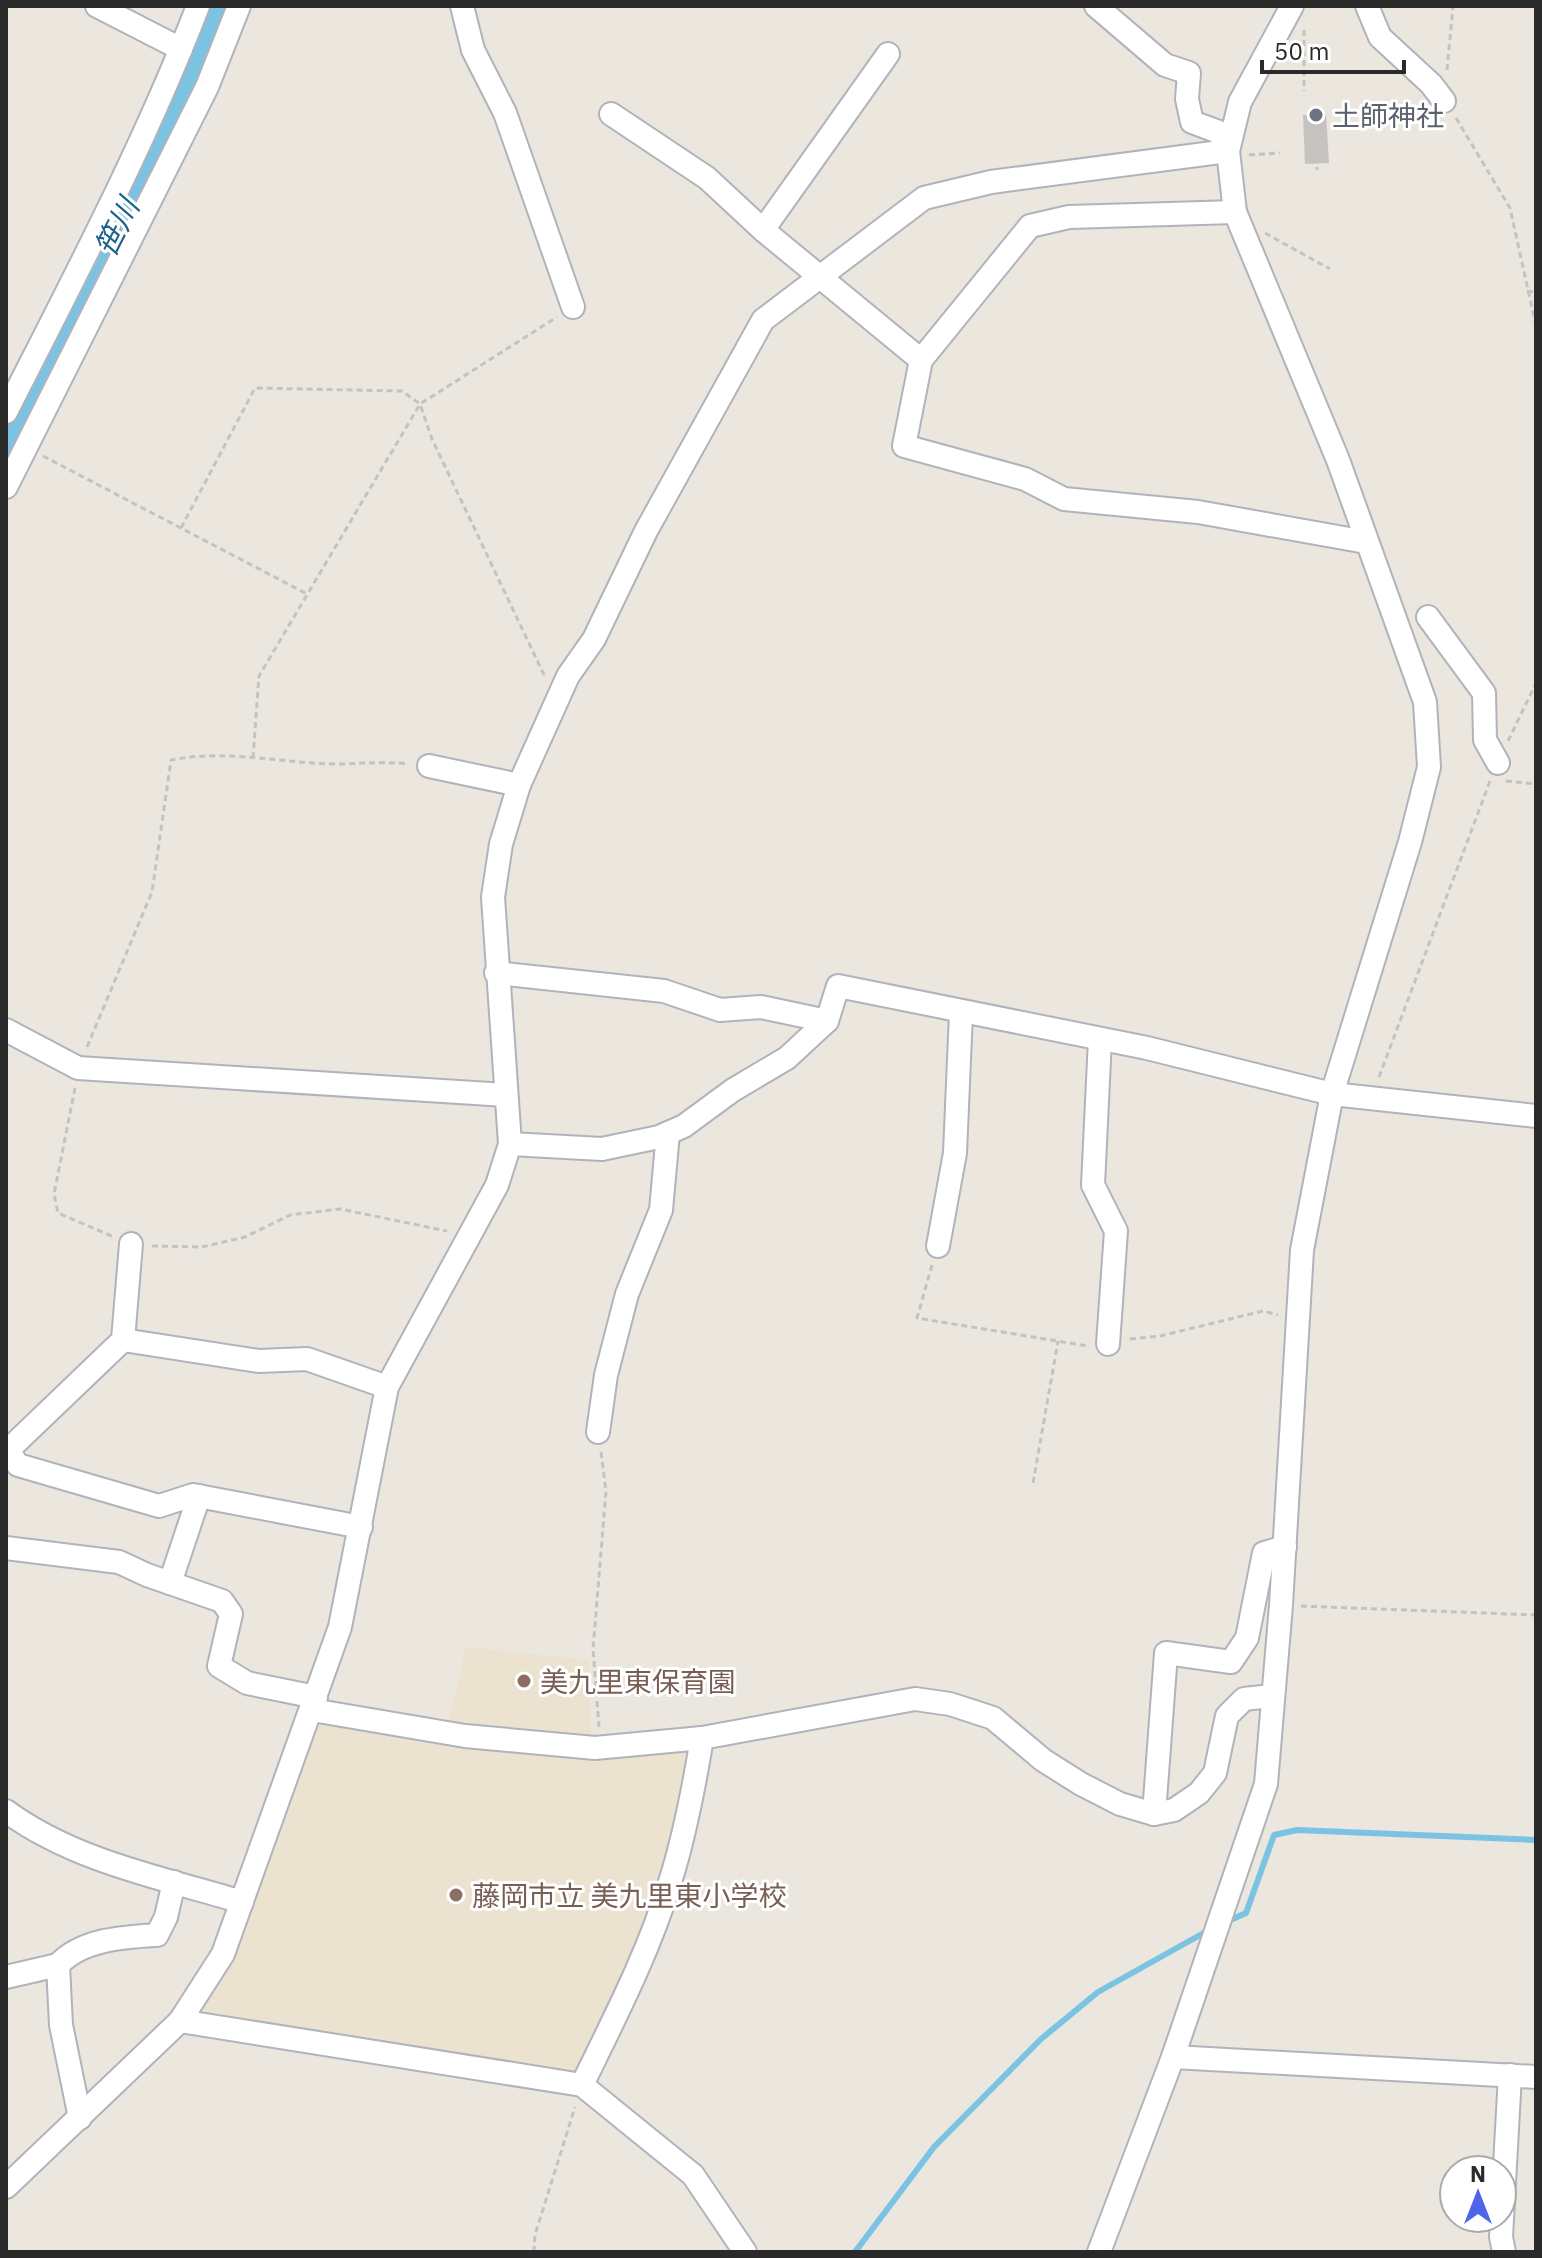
<svg xmlns="http://www.w3.org/2000/svg" width="1542" height="2258" viewBox="0 0 1542 2258" font-family="'IBM Plex Sans','Noto Sans JP',sans-serif">
  <style>
    .education { fill: #ebe3cf }
    .lines { fill: none; stroke-linecap: round; stroke-linejoin: round }
    .stream { stroke: #7bc3e2; stroke-width: 6 }
    .river { stroke: #7bc3e2; stroke-width: 34 }
    .building { fill: #c6c2bd }
    .minor-casing { stroke: #b1b3bc; stroke-width: 26 }
    .path { stroke: #c3c3c3; stroke-width: 3; stroke-dasharray: 6 4; stroke-linecap: butt }
    .minor { stroke: #fff; stroke-width: 22 }
    .worship-dot { fill: #6b7280; stroke: #fff; stroke-width: 3 }
    .education-dot { fill: #8d6e63; stroke: #fff; stroke-width: 3 }
    .labels { text-anchor: middle; dominant-baseline: central; stroke-width: 6; stroke-linejoin: round; paint-order: stroke }
    .worship-label { font-size: 28px; fill: #5b616d; stroke: #fff; text-anchor: start }
    .education-label { font-size: 28px; fill: #785e54; stroke: #fff; text-anchor: start }
    .water-label { font-size: 30px; font-style: italic; fill: #1b628d; stroke: #fff }
  </style>
  <rect width="100%" height="100%" fill="#ebe6de"/>
  <g class="education">
    <path d="M466,1647L589,1660L591,1741L447,1728Z"/>
    <path d="M315,1721L686,1747L691,1753L664,1879L582,2069L571,2073L202,2019L199,2010L250,1911Z"/>
  </g>
  <g class="lines">
    <g class="stream">
      <path d="M1226,1922L1246,1913L1274,1835L1297,1830L1536,1840"/>
      <path d="M855,2252L934,2147L1041,2039L1098,1992L1209,1930"/>
    </g>
    <path class="river" d="M6,442L151,157L215,6"/>
  </g>
  <path class="building" d="M1326,114L1329,163L1305,164L1303,115Z"/>
  <g class="lines">
    <g class="minor-casing">
      <g id="minor">
        <path d="M97,6L181,49"/>
        <path d="M462,6L473,50L505,113L573,307"/>
        <path d="M1096,6L1165,65L1189,73L1187,99L1192,122L1219,132L1228,151L1235,212L1338,460L1425,702L1429,767L1410,842L1332,1094L1302,1250L1281,1605L1266,1784L1173,2057L1099,2252"/>
        <path d="M1367,6L1380,37L1431,84L1444,101"/>
        <path d="M888,54L763,230L921,360"/>
        <path d="M611,114L707,178L763,230"/>
        <path d="M1228,151L1240,102L1292,6"/>
        <path d="M1235,212L1069,217L1030,226L921,360L904,446L1025,479L1064,499L1198,512L1366,542"/>
        <path d="M6,412C74,278 144,146 198,6"/>
        <path d="M6,487L207,87L239,6"/>
        <path d="M1428,617L1484,693L1485,740L1498,763"/>
        <path d="M429,766L519,785"/>
        <path d="M496,973L664,991L720,1010L761,1007L827,1021"/>
        <path d="M6,1030L78,1068L506,1095"/>
        <path d="M1100,1039L1093,1185L1116,1231L1108,1344"/>
        <path d="M510,1144L602,1149L659,1137L684,1126L733,1090L787,1058L827,1021L838,986L1147,1048L1332,1094L1536,1116"/>
        <path d="M938,1246L955,1153L961,1013"/>
        <path d="M123,1340L259,1361L307,1359L387,1387"/>
        <path d="M598,1432L606,1375L627,1294L661,1210L668,1133"/>
        <path d="M8,1451L18,1465L159,1506L193,1495L361,1527"/>
        <path d="M6,1452L123,1340L131,1244"/>
        <path d="M6,1548L119,1562L147,1575L222,1601L231,1614L219,1666L247,1683L316,1697"/>
        <path d="M170,1583L199,1496"/>
        <path d="M312,1710L465,1736L595,1748L702,1738C694,1787 685,1835 670,1882C649,1952 614,2019 582,2085"/>
        <path d="M702,1738L915,1699L950,1704L993,1718L1043,1760L1081,1784L1120,1804L1154,1814L1174,1810L1199,1793L1215,1773L1227,1716L1244,1699L1272,1696"/>
        <path d="M6,1811C74,1861 162,1878 242,1902"/>
        <path d="M1154,1814L1166,1653L1231,1662L1247,1638L1264,1553L1285,1547"/>
        <path d="M6,1977L58,1965"/>
        <path d="M180,2021L582,2085L693,2175L745,2252"/>
        <path d="M1173,2057L1536,2077"/>
        <path d="M80,2118L61,2025L58,1965C82,1939 124,1937 157,1935L166,1917L174,1882"/>
        <path d="M6,2187L180,2021L223,1954L340,1627L387,1387L497,1185L510,1144L493,897L501,844L519,785L568,676L594,639L646,531L763,320L924,198L991,182L1228,151"/>
        <path d="M1504,2252L1501,2237L1510,2075"/>
      </g>
    </g>
    <g class="path">
      <path d="M1304,30V91"/>
      <path d="M1447,70L1453,6"/>
      <path d="M1456,118L1510,208L1536,326"/>
      <path d="M1315,137L1317,170"/>
      <path d="M1249,155L1280,153"/>
      <path d="M1265,233L1330,269"/>
      <path d="M1527,291L1536,292"/>
      <path d="M43,456L309,595"/>
      <path d="M181,528L255,388L402,391L420,404L432,439L545,677"/>
      <path d="M1508,741L1536,683"/>
      <path d="M253,758L259,676L420,404L557,317"/>
      <path d="M1506,781L1536,784"/>
      <path d="M87,1047L152,892L171,760C225,749 280,763 334,764C360,764 384,761 409,764"/>
      <path d="M1379,1077L1490,781"/>
      <path d="M75,1088L54,1194L58,1213L114,1237"/>
      <path d="M152,1246L202,1247L245,1237L290,1215L340,1209L447,1231"/>
      <path d="M932,1265L917,1318L1088,1346"/>
      <path d="M1130,1339L1160,1336L1263,1311L1278,1315"/>
      <path d="M1033,1483L1058,1341"/>
      <path d="M1301,1606L1536,1615"/>
      <path d="M599,1727L593,1649L606,1491L601,1452"/>
      <path d="M534,2252L535,2235L575,2107"/>
    </g>
    <use href="#minor" class="minor"/>
  </g>
  <circle class="worship-dot" cx="1316" cy="115" r="8"/>
  <g class="education-dot">
    <circle cx="524" cy="1681" r="8"/>
    <circle cx="456" cy="1895" r="8"/>
  </g>
  <g class="labels">
    <g class="worship-label">
      <text x="1332" y="115">土師神社</text>
    </g>
    <g class="education-label">
      <text x="540" y="1681">美九里東保育園</text>
      <text x="472" y="1895">藤岡市立 美九里東小学校</text>
    </g>
    <g class="water-label">
      <text transform="translate(116 227) rotate(-63)">笹川</text>
    </g>
  </g>
  <rect width="1542" height="2258" fill="none" stroke="#2a2a2a" stroke-width="16"/>
  <g transform="translate(1478 2194)"><circle r="38" fill="#ffffff" stroke="#aaaaaa" stroke-width="2"/>
  <path d="M0-6L14 30L0 20L-14 30Z" fill="#4e65e7"/>
  <text y="-12" font-size="22" font-weight="bold" text-anchor="middle" fill="#2a2a2a">N</text>
  </g>
  <path d="M1262 60v12h142v-12" fill="none" stroke="#2a2a2a" stroke-width="4"/>
  <text x="1274" y="60" font-size="24" fill="#2a2a2a" stroke="#ffffff" stroke-width="6" paint-order="stroke">50 m</text>
</svg>
